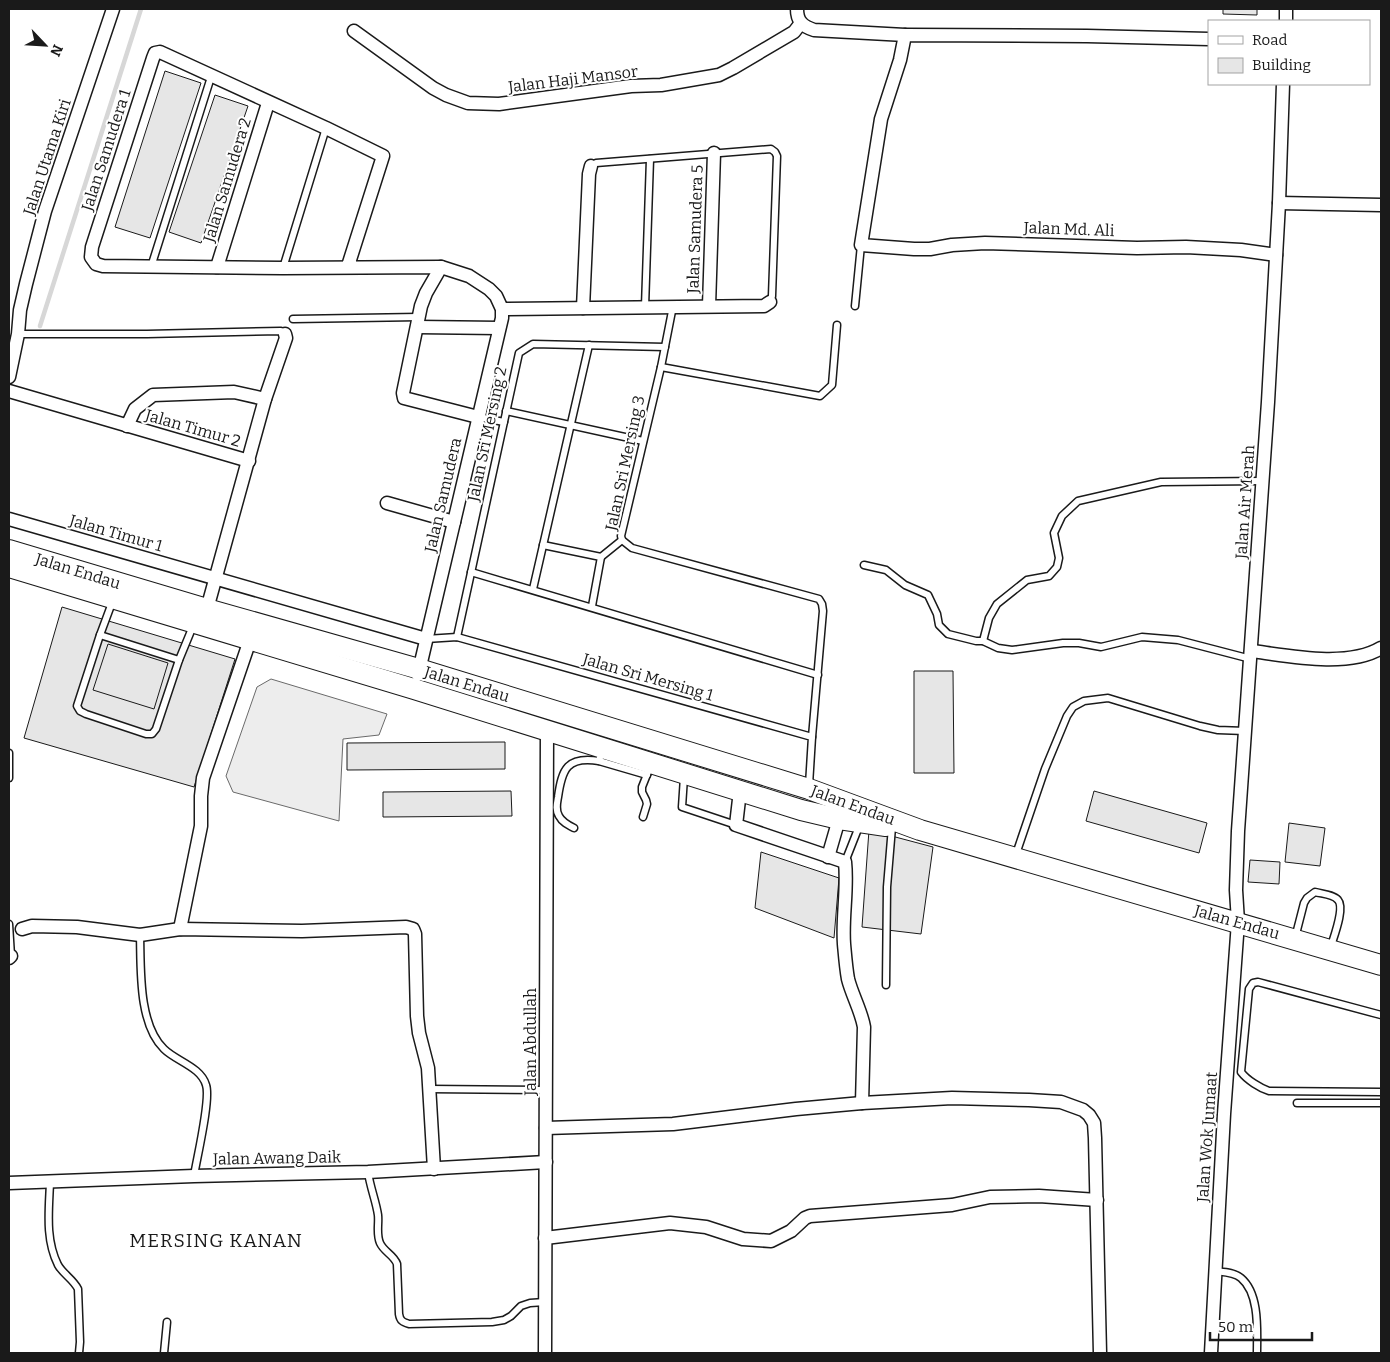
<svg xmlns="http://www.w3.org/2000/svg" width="1390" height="1362" viewBox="0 0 1390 1362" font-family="Bitter,serif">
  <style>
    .built { fill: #ededed; stroke: #6a6a6a }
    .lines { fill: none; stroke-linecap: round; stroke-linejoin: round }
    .stream { stroke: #d7d7d7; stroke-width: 4.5 }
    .building { fill: #e6e6e6; stroke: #1a1a1a }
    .service-casing { stroke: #1a1a1a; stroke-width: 9 }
    .minor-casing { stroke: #1a1a1a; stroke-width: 15 }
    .trunk-casing { stroke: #1a1a1a; stroke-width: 22 }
    .service { stroke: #fff; stroke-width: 6 }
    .minor { stroke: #fff; stroke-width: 12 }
    .trunk { stroke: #fff; stroke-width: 20 }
    .labels { text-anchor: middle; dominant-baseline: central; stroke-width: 4; stroke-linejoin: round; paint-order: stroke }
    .street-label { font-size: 16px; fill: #1a1a1a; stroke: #fff }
    .quarter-label { font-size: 19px; letter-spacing: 1px; fill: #1a1a1a; stroke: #fff }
  </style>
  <rect width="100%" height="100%" fill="#fff"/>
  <path class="built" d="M271,679L387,714L379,735L343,739L339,821L233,792L226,776L257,687Z"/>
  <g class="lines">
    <path class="stream" d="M40,326L141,9"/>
  </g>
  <g class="building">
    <path d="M1223,9H1257V15L1223,14Z"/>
    <path d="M165,71L201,83L150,238L115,227Z"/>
    <path d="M215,95L248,106L201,243L169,232Z"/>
    <path d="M62,607L235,659L194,787L24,738Z"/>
    <path d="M108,644L168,663L154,709L93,690Z"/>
    <path d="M914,671H953L954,773H914Z"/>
    <path d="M505,742V769L347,770V743Z"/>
    <path d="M511,791L512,816L383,817V792Z"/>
    <path d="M1094,791L1207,823L1199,853L1086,821Z"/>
    <path d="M1289,823L1325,828L1320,866L1285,862Z"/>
    <path d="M869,830L933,847L921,934L862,927Z"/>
    <path d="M761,852L839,878L834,938L755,908Z"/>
    <path d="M1250,860L1280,862L1279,884L1248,882Z"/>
  </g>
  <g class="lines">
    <g class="service-casing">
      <g id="service">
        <path d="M591,166L596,163L771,149L775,152L777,156L772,296L770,302"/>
        <path d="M151,267L211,77"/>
        <path d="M283,268L326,128"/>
        <path d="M673,306L661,367L621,536L622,540L632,548L819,599L822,604L823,611L812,737"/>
        <path d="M855,306L861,245"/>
        <path d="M645,307L650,159"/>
        <path d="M293,319L419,317"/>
        <path d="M18,334H147L281,331L285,334"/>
        <path d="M661,367L820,396L832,385L837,325"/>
        <path d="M506,411L643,441"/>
        <path d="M478,417L504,422"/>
        <path d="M543,545L601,557L592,606"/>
        <path d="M601,557L622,540"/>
        <path d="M864,565L886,570L905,585L928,595L937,614L939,625L948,634L976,641H983L998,648L1012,650L1063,643H1079L1101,647L1142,637L1178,640L1251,659"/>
        <path d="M471,572L818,675"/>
        <path d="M533,589L589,345"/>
        <path d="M113,600L100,635L77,706L80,711L86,714L146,734H152L156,729L179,660L193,626"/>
        <path d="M100,635L179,660"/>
        <path d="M457,637L519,353L533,344L665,347"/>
        <path d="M426,639L457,637L812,737L809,785"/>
        <path d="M983,641L989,618L997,604L1027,580L1049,576L1057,567L1059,558L1054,533L1062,516L1078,501L1161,482L1263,481"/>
        <path d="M9,753V778"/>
        <path d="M599,761L647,775"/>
        <path d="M684,777L682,807L736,825"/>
        <path d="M643,817L647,804L646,800L642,792V787L650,767"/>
        <path d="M574,828C568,825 562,822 559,816C555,810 557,803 558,797C562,769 567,756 599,761L602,751"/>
        <path d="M1015,857L1045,769L1067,716L1073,707L1084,701L1108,698L1200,726L1218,730L1245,731"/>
        <path d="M845,862L860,824"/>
        <path d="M9,924L11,956"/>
        <path d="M140,935C141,968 138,1024 164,1049C176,1061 201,1067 206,1085C211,1099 197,1157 194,1176"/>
        <path d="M1295,938L1304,903L1307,898L1315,892C1322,894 1333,894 1338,900C1345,908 1334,936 1331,946"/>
        <path d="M886,985L887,887L892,827"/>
        <path d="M1381,1015L1258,982L1253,983L1249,989L1241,1072C1247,1080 1260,1088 1269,1091L1381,1092"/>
        <path d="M429,1089L546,1090"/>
        <path d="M1297,1103H1381"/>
        <path d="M368,1172C370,1187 376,1201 378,1215C379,1224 376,1234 380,1243C384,1252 394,1255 397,1264L399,1314C400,1321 403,1322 409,1324L492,1322L504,1320L511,1316L521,1306L530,1303L545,1302"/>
        <path d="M50,1182C49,1210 45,1239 58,1265C63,1274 73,1279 78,1289L80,1342L79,1353"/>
        <path d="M1215,1271C1223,1272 1234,1272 1241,1278C1260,1294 1257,1331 1257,1353"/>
        <path d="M164,1353L167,1322"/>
      </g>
    </g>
    <g class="minor-casing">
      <g id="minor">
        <path d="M797,9C797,21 802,26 814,30L905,35"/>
        <path d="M1286,21V9"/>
        <path d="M354,31L433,88L446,95L468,103L499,104L631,86L661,85L719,75L733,68L794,32L801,23"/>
        <path d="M1209,39L1087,36L905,35L900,60L881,119L861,245L914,249H930L952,245L985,243L1137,248L1186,247L1241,250L1276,255"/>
        <path d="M1279,203L1381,205"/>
        <path d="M348,266L383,156L326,128L160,52L155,53L153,58L92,247L91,257L96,264L103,266L283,268L441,267L469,276L489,289L496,296L502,309V318L418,675"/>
        <path d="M217,267L268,103"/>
        <path d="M441,267L426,293L421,306L403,393L404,398L478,417"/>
        <path d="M709,306L714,153"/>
        <path d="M583,308L589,174L591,166"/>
        <path d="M502,309L764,306L770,302"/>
        <path d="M418,327L499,328"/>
        <path d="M9,377L18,334L20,310L26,284L45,211L113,9"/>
        <path d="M9,391L249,461"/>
        <path d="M127,426L135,409L153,395L234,392L265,399"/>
        <path d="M387,503L454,522"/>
        <path d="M9,519L426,639"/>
        <path d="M207,609L265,399L286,338L285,334"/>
        <path d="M1252,651C1289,656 1348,668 1381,648"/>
        <path d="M740,791L736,825L845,862C848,889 842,917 844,944C845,955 846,968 848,979C852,995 861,1010 864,1027L862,1103"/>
        <path d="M828,857L839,819V814"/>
        <path d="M22,929L32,926L77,927L140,935L180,929L302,931L406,927L413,929L415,934L417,1016L419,1033L428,1068L434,1169"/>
        <path d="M180,929L201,826V796L203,778L250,640"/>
        <path d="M9,958L11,956"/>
        <path d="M546,1128L673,1124L796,1109L862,1103L952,1098L1029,1100L1061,1102L1083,1110L1089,1115L1094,1123L1095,1138L1100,1353"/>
        <path d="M9,1183L194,1176L368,1172L546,1162"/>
        <path d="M545,1238L670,1223L706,1227L743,1239L771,1241L791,1231L805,1218L810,1216L952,1205L990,1197L1039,1196L1097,1200"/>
        <path d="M545,1353L547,730"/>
        <path d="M1211,1353L1224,1114L1238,922L1236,890L1238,831L1268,402L1279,203L1283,84"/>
      </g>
    </g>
    <g class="trunk-casing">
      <g id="trunk">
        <path d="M9,550L207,609L419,669L809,789L920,830L1381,965"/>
        <path d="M9,567L414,689L801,810L839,819L886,826"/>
      </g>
    </g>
    <use href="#service" class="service"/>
    <use href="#minor" class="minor"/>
    <use href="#trunk" class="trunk"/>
  </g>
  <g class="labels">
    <g class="street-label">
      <text transform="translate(573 79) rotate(-7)">Jalan Haji Mansor</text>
      <text transform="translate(106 150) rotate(-72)">Jalan Samudera 1</text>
      <text transform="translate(47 157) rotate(-72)">Jalan Utama Kiri</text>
      <text transform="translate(227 180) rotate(-73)">Jalan Samudera 2</text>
      <text transform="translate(695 229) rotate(-88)">Jalan Samudera 5</text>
      <text transform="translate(1069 229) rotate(2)">Jalan Md. Ali</text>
      <text transform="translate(193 428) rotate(16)">Jalan Timur 2</text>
      <text transform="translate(487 434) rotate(-78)">Jalan Sri Mersing 2</text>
      <text transform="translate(625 463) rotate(-78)">Jalan Sri Mersing 3</text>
      <text transform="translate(443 495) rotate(-77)">Jalan Samudera</text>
      <text transform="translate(1245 502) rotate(-86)">Jalan Air Merah</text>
      <text transform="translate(116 533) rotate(16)">Jalan Timur 1</text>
      <text transform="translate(78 571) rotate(17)">Jalan Endau</text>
      <text transform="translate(648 677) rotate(16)">Jalan Sri Mersing 1</text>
      <text transform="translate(467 684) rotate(17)">Jalan Endau</text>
      <text transform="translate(853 805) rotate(20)">Jalan Endau</text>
      <text transform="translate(1237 922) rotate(16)">Jalan Endau</text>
      <text transform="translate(530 1042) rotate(-90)">Jalan Abdullah</text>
      <text transform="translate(1207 1137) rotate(-86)">Jalan Wok Jumaat</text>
      <text transform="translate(277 1158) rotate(-1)">Jalan Awang Daik</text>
    </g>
    <g class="quarter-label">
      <text x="216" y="1240">MERSING KANAN</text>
    </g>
  </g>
  <rect width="1390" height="1362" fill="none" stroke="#1a1a1a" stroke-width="20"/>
  <rect x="1208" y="20" width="162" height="65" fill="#ffffff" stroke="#a3a3a3"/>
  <rect x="1218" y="36" width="25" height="8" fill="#ffffff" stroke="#a3a3a3"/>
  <text x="1252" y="45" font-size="15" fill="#1a1a1a">Road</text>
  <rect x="1218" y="58" width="25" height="15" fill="#e6e6e6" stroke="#a3a3a3"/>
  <text x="1252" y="70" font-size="15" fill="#1a1a1a">Building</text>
  <g transform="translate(45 45) rotate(115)" stroke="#ffffff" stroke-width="4" paint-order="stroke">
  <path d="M0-4L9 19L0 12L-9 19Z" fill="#1a1a1a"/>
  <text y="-8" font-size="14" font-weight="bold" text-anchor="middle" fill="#1a1a1a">N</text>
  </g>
  <path d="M1210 1332v8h102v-8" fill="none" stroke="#1a1a1a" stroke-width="2.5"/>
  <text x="1218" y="1332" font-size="15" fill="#1a1a1a" stroke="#ffffff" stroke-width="4" paint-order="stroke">50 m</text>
</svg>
